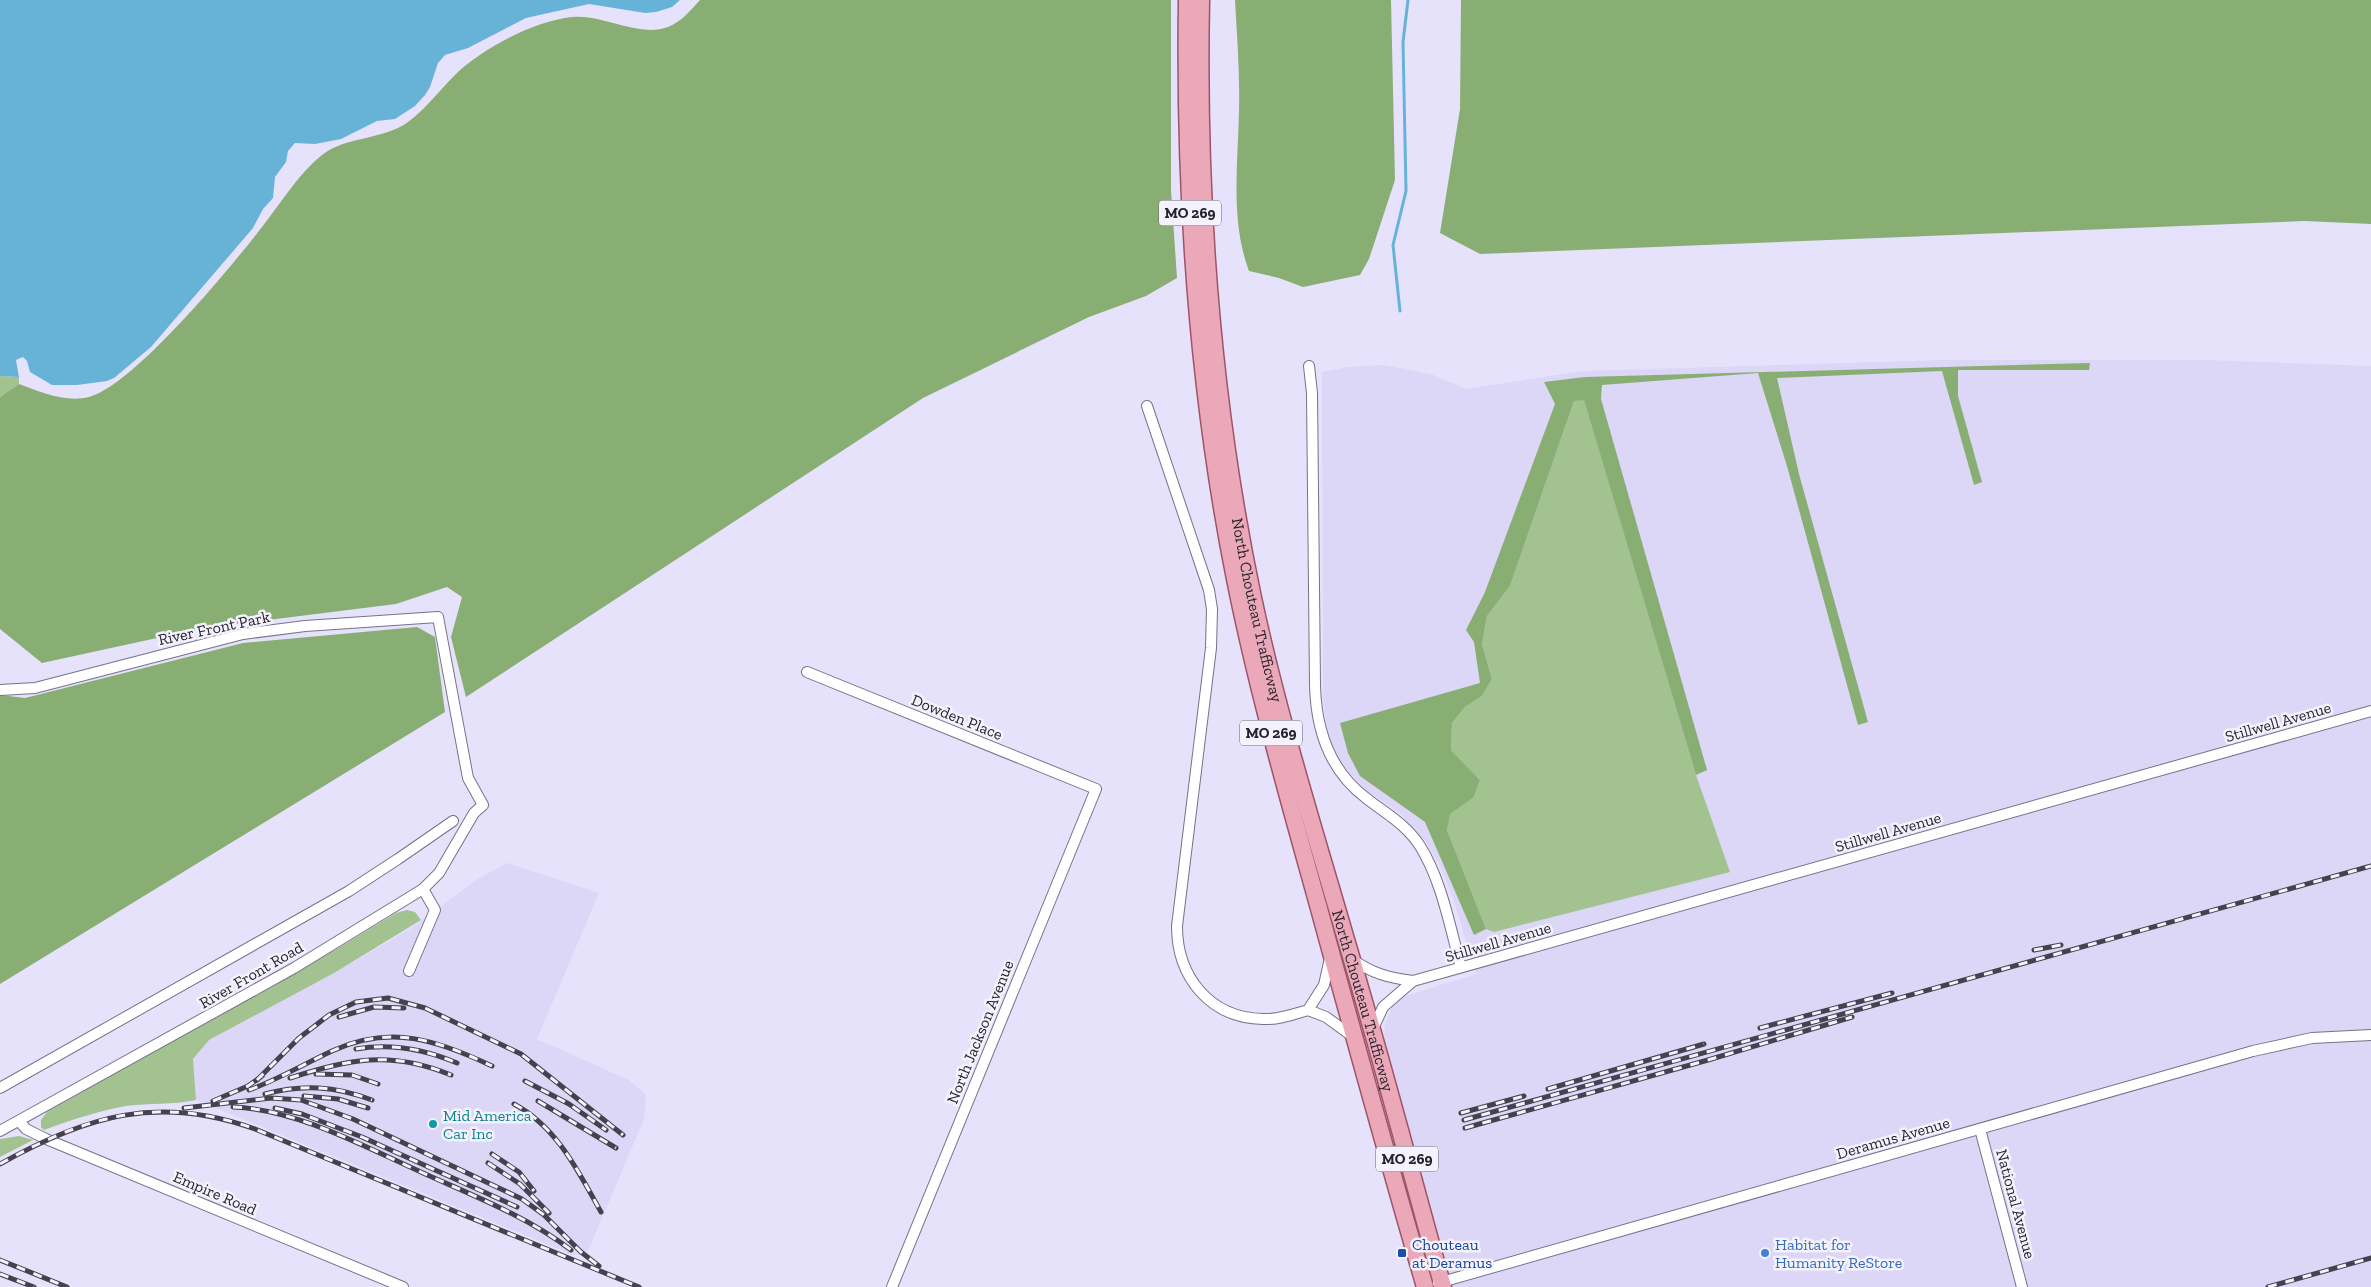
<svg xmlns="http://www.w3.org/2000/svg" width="2371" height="1287" viewBox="0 0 2371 1287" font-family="'Zilla Slab',serif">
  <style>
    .built { fill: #dcd6f7 }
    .green { fill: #a2c290 }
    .forest { fill: #89ae73 }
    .water { fill: #67b3d8 }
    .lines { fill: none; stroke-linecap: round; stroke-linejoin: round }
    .stream { stroke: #67b3d8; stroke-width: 3 }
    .street-casing { stroke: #777289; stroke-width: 12 }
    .primary-casing { stroke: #9e5468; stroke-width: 19 }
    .street { stroke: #fff; stroke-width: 10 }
    .primary { stroke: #eba8b8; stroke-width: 16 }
    .rail-casing { stroke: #45424f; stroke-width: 5 }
    .rail { stroke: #f4f2fc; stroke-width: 3; stroke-dasharray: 9; stroke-linecap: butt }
    .culture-dot { fill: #0f9aa8; stroke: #f4f2fc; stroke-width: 2 }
    .transit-dot { fill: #1a4fb4; stroke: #f4f2fc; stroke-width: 2 }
    .shop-dot { fill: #3f7fe0; stroke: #f4f2fc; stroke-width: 2 }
    .labels { text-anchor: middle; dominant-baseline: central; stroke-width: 5; stroke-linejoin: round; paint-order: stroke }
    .shield { fill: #f4f2fc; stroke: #64626c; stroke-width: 1 }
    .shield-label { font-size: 15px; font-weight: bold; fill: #26242e }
    .street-label { font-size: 16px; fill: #26242e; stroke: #f4f2fc }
    .culture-label { font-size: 16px; fill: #0d838f; stroke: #f4f2fc; text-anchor: start }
    .transit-label { font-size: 16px; fill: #164399; stroke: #f4f2fc; text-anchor: start }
    .shop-label { font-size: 16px; fill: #366cbe; stroke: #f4f2fc; text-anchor: start }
  </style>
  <rect width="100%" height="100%" fill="#e7e2fc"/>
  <g class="built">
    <path d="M1944,360H2205L2371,366V1287H1453L1384,1039L1385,1024L1392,1007L1405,996L1476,974L1453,898L1439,863L1425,841L1399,812L1370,793L1356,780L1338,759L1328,735L1323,699L1322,372L1347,367L1383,365L1431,374L1466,389L1583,371Z"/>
    <path d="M507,863L599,893L537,1039L629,1080L646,1095L644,1119L588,1251L573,1255L196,1100L193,1059L209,1040L334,973L408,930L478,879Z"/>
  </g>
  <g class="green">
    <path d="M0,376L19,377V384L0,397Z"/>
    <path d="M1584,399L1696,775L1730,872L1494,932L1486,929L1447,830L1449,814L1474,797L1480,780L1451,750L1452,723L1465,707L1482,696L1492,679L1482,644L1487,616L1510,586L1574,401Z"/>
    <path d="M407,910L415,912L421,920L334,973L209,1040L193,1059L196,1100C172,1105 150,1103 126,1106C98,1111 71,1120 44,1130L41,1127V1120L47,1112L340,947L396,913Z"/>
    <path d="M19,1136L33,1140L0,1157V1139Z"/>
  </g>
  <g class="forest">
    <path d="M700,0H1171V190L1177,278L1146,296L1089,317L923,398L466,697L451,637L462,597L447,587L396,604L203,628L42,663L0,629V397L19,384C41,392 65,403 89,397C134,385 231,267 262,227C281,203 298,174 322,155C346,136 384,140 408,122C427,108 442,87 459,71C487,46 535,21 572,17C604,14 638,38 668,27C681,22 691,10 700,0Z"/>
    <path d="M1235,0H1391L1395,180L1369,259L1360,275L1303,287L1279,278L1249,271C1230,221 1238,164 1239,111C1240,74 1237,37 1235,0Z"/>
    <path d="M1461,0H2371V224L2304,221L1480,254L1440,233L1460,109Z"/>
    <path d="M2090,363L2089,370H1958V396L1982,482L1974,485L1942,371L1777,378L1799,474L1868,722L1858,725L1787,466L1758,373L1602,385L1601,399L1707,770L1696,775L1584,400L1574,401L1510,586L1487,616L1482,644L1492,679L1482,696L1465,707L1452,723L1451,750L1480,780L1474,797L1450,814L1447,830L1486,929L1474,935L1425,822L1360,776L1348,753L1340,723L1480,683L1474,642L1466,630L1485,592L1555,404L1544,382L1585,377Z"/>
    <path d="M417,627L435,637L445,712L0,984V695L25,698L243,643Z"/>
  </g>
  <path class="water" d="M0,0H680L672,7L656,12L645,13L589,4L526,18L468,48L445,55L438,63L430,87L425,95L415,106L395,119L377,121L341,139L315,144L295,143L288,151L286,162L275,177L273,198L263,209L253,228L151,347L114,378L107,381L77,385H52L30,372L27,361L23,357L16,360L19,377L0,376Z"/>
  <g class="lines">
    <path class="stream" d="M1400,311L1393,245L1406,191L1403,42L1408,0"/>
    <g class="street-casing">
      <g id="street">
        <path d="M1309,366L1312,393L1315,685C1316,730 1329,770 1366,798C1385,813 1406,824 1420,846C1442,881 1450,928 1461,967"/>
        <path d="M1147,406L1209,590L1212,609L1211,648L1177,926C1177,976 1209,1018 1263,1019C1278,1020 1294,1014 1308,1010L1324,985L1330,958"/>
        <path d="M807,672L1096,789L892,1287"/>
        <path d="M0,690L35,688L243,634L305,626L438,617L468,778L483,805L474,813L439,873L423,889L294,968L0,1131"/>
        <path d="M1352,959C1371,973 1389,978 1413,981"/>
        <path d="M409,971L435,910L423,889"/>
        <path d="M1308,1010L1326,1017L1352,1036"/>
        <path d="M1373,1029L1383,1007L1413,981L2371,711"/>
        <path d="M0,1088L349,891L398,859L453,821"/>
        <path d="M19,1121L26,1129L46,1139L403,1287"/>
        <path d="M1980,1129L2022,1287"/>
        <path d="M1438,1283L2253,1051L2312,1038L2371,1035"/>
      </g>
    </g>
    <g class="primary-casing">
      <g id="primary">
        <path d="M1187,0C1184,194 1197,388 1235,579C1257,689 1288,797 1318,905C1353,1033 1388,1160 1425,1287"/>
        <path id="s1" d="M1201,0C1197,199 1212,403 1253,598C1278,715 1314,829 1347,943C1381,1057 1411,1172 1443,1287"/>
      </g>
    </g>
    <use href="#street" class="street"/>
    <use href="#primary" class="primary"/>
    <g class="rail-casing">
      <g id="rail">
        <path d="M2034,950L2061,945"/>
        <path d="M339,1017L374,1007L404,1008"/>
        <path d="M1760,1028L1892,993"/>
        <path d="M356,1049C391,1043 424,1049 457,1063"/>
        <path d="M316,1074L352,1075L378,1084"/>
        <path d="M290,1078C350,1059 390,1050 451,1075"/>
        <path d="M257,1080L299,1038L329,1015L356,1002L388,998L425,1008L521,1054L623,1135"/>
        <path d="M525,1081L569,1104L606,1130"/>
        <path d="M1548,1089L1704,1044"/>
        <path d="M249,1090C277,1080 304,1064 332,1051C391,1024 437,1040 492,1066"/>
        <path d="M265,1094C303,1084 335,1086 372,1100"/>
        <path d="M304,1096L338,1099L368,1108"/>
        <path d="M213,1101L248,1086L262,1076"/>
        <path d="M538,1101L616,1148"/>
        <path d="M514,1104C557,1127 578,1171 601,1212"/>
        <path d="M233,1107C296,1109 365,1147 423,1173C474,1196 526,1216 571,1250"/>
        <path d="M184,1108L271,1098L301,1100L353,1119L522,1199L544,1215L581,1252L599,1266"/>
        <path d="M275,1108L302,1114L362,1137L517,1207"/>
        <path d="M1461,1113L1524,1096"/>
        <path d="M1464,1120L2371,866"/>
        <path d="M1465,1128L1708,1060L1852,1017"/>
        <path d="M492,1154L519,1172L534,1191"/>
        <path d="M488,1163L520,1184L549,1213"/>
        <path d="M0,1164C86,1116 158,1094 255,1129L639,1287"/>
        <path d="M0,1260L67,1287"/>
        <path d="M0,1274L34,1287"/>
        <path d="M2268,1287L2371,1258"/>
      </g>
    </g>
    <use href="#rail" class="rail"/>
  </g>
  <circle class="culture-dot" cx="433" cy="1124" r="5"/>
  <rect class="transit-dot" x="1397" y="1248" width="10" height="10" rx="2.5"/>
  <circle class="shop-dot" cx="1765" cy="1253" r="5"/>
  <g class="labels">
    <g class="shield">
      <rect x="1159" y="200.5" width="62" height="25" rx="4"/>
      <rect x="1240" y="720.5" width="62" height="25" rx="4"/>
      <rect x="1376" y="1146.5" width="62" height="25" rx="4"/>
    </g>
    <g class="shield-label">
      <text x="1190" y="213">MO 269</text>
      <text x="1271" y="733">MO 269</text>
      <text x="1407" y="1159">MO 269</text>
    </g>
    <g class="street-label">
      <text stroke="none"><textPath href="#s1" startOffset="614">North Chouteau Trafficway</textPath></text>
      <text transform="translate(214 628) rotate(-12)">River Front Park</text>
      <text transform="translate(957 717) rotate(22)">Dowden Place</text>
      <text transform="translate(2278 722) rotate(-16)">Stillwell Avenue</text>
      <text transform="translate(1888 832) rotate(-16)">Stillwell Avenue</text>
      <text transform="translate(1498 942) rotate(-16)">Stillwell Avenue</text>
      <text transform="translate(251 975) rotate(-30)">River Front Road</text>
      <text stroke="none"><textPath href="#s1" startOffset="1019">North Chouteau Trafficway</textPath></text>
      <text transform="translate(980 1032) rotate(-68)">North Jackson Avenue</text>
      <text transform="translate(1893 1138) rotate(-16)">Deramus Avenue</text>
      <text transform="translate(215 1193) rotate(23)">Empire Road</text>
      <text transform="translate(2016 1204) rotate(75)">National Avenue</text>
    </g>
    <g class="culture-label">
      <text x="443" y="1115">Mid America<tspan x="443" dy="18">Car Inc</tspan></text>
    </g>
    <g class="transit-label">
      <text x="1412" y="1244">Chouteau<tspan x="1412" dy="18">at Deramus</tspan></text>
    </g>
    <g class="shop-label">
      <text x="1775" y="1244">Habitat for<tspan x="1775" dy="18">Humanity ReStore</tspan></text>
    </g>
  </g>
</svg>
